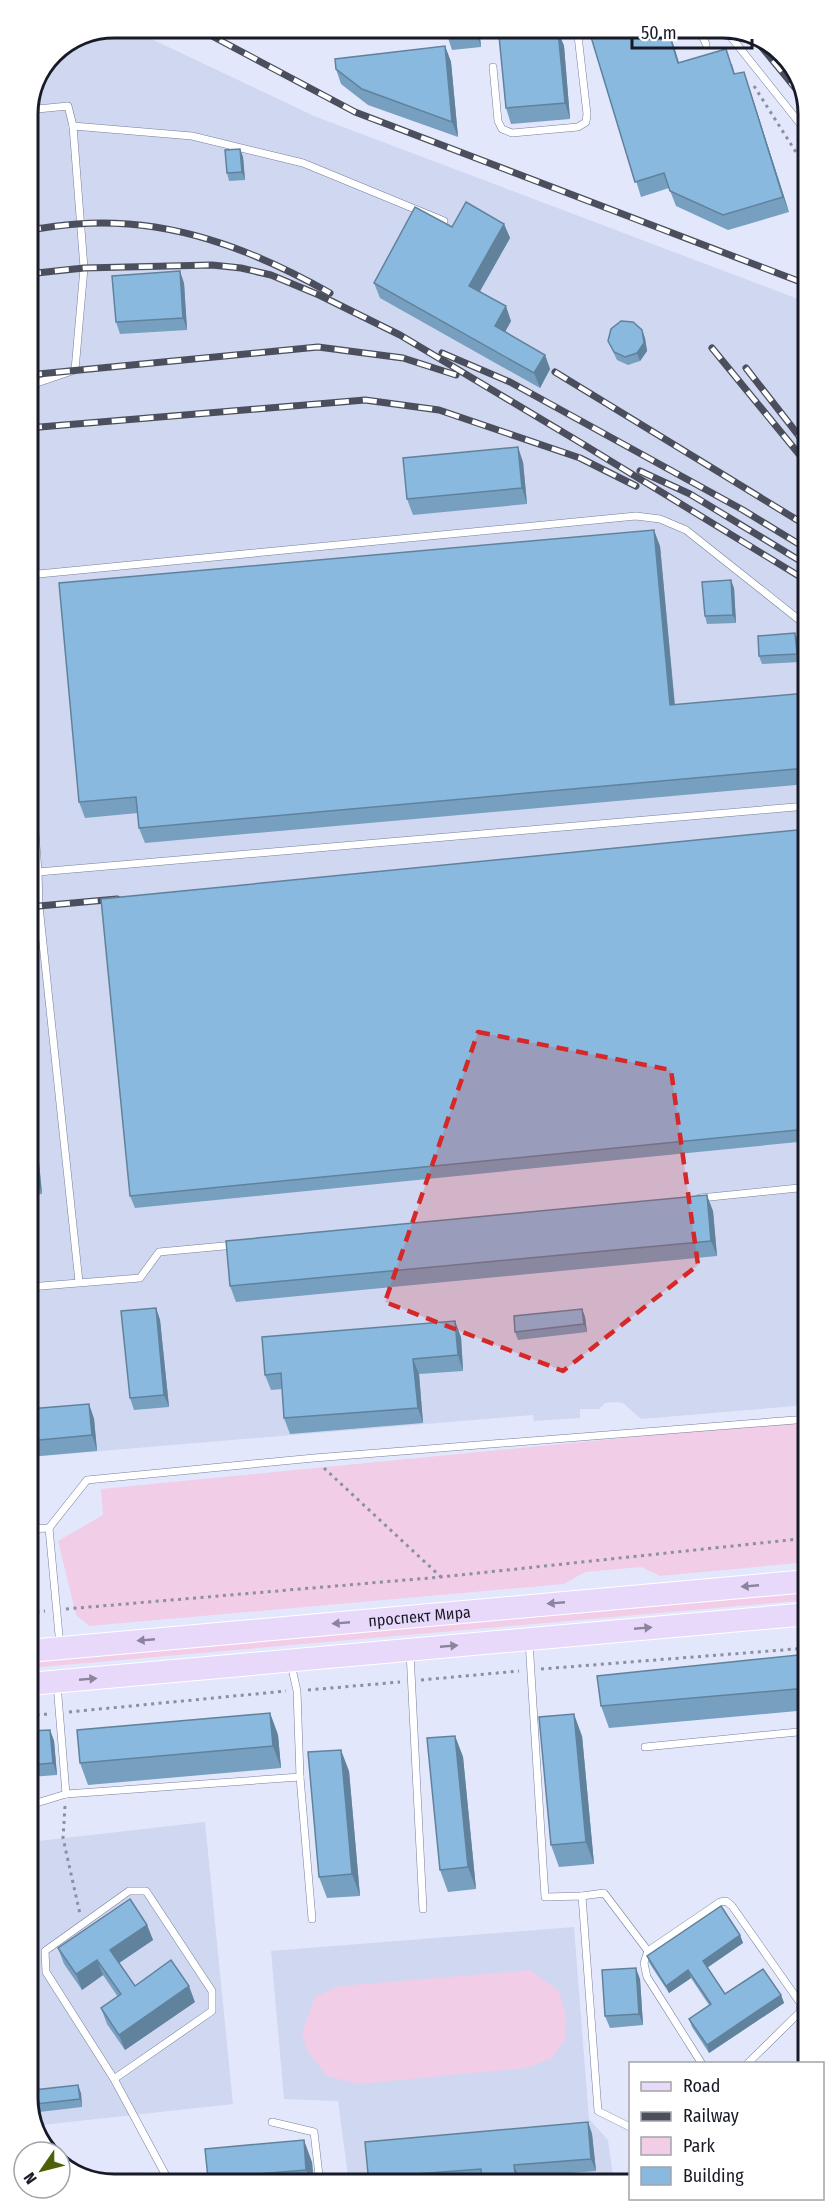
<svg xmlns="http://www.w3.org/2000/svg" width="836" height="2212" viewBox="0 0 836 2212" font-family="'Fira Sans Condensed',sans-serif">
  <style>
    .built { fill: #d0d7f0 }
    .green { fill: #f1cde8 }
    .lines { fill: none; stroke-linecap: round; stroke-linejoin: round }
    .service-casing { stroke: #767e9c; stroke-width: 8 }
    .primary-casing { stroke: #fff; stroke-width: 24 }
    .path { stroke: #8b90a1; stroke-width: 3; stroke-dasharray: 3 4.5; stroke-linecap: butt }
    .service { stroke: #fff; stroke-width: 7 }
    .primary { stroke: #e8d9fb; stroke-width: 22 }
    .rail-casing { stroke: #4b4f5d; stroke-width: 7 }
    .rail { stroke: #fff; stroke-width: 4.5; stroke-dasharray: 14; stroke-linecap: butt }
    .wall { fill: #779fc0 }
    .shaded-wall { fill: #61829c }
    .building { fill: #8ab9df; stroke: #61829c; stroke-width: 1.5 }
    .oneway { fill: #8a849c }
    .marked { fill: #d62828; fill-opacity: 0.2; stroke: #d62828; stroke-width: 4.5; stroke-dasharray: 12 8; stroke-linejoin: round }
    .labels { text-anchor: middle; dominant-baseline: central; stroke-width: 4.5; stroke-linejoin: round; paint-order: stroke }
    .street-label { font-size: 16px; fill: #181b27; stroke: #fff }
    .rim { fill: none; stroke: #181b27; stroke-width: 3 }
  </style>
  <rect width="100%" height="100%" fill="#e2e7fc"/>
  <g class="built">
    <path d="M145,36L314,116L806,302L808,1405L641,1419L623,1403L614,1402L605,1403L599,1409H580V1418L534,1421L533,1415L29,1457L27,108L53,52L78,42Z"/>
    <path d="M205,1822L233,2104L33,2126L30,2121V1842Z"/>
    <path d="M574,1927L589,2119L608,2140L614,2183L349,2184L338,2101L284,2099L271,1951Z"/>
  </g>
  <g class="green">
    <path d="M808,1420V1562L660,1576L641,1567L585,1572L564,1584L89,1626L76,1615L58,1541L103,1515L101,1489Z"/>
    <path d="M808,1593V1600L29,1668V1660Z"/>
    <path d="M530,1970L559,1991L566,2016L565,2039L552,2058L527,2068L358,2084L327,2076L308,2052L302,2033L315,1997L339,1986Z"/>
    <path d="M140,2172L153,2177L157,2185H108L86,2176Z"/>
  </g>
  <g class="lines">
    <g class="service-casing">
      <g id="service">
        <path d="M698,27L706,44"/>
        <path d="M723,27L806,131"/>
        <path d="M493,67L498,121L502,129L512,133L578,127L586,122L587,114L577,27"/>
        <path d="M27,110L68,106L73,126L84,268L75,370L28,386"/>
        <path d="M73,126L192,136L303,163L444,221"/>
        <path d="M28,575L636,516L660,519L686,530L807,626"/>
        <path d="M28,739L38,872"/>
        <path d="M700,1198L808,1187"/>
        <path d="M79,1282L39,906L38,872L807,806"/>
        <path d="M29,1287L140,1278L159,1252L235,1245"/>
        <path d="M49,1528L87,1480L314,1458L808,1419"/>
        <path d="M29,1529L49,1528L60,1646"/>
        <path d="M529,1641L545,1897L582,1896L598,2111L630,2127"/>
        <path d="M410,1652L423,1909"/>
        <path d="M291,1664L297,1691L300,1777L312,1919"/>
        <path d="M57,1684L66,1794"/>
        <path d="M645,1747L808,1731"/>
        <path d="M30,1805L66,1794L300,1777"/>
        <path d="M582,1896L604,1893L648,1951"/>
        <path d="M702,2064L647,1977L644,1963L648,1951L720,1902L726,1901L732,1906L801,2004L800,2012L747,2064"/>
        <path d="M114,2079L212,2011V1991L146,1891H129L45,1951L46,1972L114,2079L171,2185"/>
        <path d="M272,2122L314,2132L320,2184"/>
      </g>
    </g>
    <g class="primary-casing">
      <g id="primary">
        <path id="s1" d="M29,1651L808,1581"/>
        <path d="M29,1684L808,1614"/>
      </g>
    </g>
    <g class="path">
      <path d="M754,86L806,168"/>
      <path d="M324,1468L441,1577"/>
      <path d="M66,1609L441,1577L808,1538"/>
      <path d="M29,1613L45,1611"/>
      <path d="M541,1669L808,1648"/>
      <path d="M421,1680L519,1671"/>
      <path d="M308,1690L400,1682"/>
      <path d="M69,1712L286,1691"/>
      <path d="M29,1715L50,1714"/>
      <path d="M65,1806L63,1838L80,1914"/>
    </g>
    <use href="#service" class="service"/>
    <use href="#primary" class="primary"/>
    <g class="rail-casing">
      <g id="rail">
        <path d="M195,27L355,112L806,284"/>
        <path d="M755,39L806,101"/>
        <path d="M27,230C44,228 61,225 77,224C169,217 252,249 330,293"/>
        <path d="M27,274L84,268L212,265L241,268L271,275L319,295L400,335L581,443L807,581"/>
        <path d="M712,348L807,464"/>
        <path d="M442,353L510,382L743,510L807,549"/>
        <path d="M746,368L806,445"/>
        <path d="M555,372L807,526"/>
        <path d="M28,375L318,347L403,358L456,375"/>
        <path d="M28,428L365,400L439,410L580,458L636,486"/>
        <path d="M640,471L690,494L807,565"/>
        <path d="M28,907L117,899"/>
      </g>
    </g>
    <use href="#rail" class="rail"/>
  </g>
  <g class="wall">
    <path d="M378,27H418L379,31Z"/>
    <path d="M446,27H479L481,47L452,50L447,35Z"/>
    <path d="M588,27H668L679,62L732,64L735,74L749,87L789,212L728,230L676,206L669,188L641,197Z"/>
    <path d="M558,31L564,46L570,119L511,124L506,108Z"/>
    <path d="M445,46L451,62L458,137L368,105L341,84L336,69Z"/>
    <path d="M240,149L243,157L245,180L229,181L227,173Z"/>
    <path d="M504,224L510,238L480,291L511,321L505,332L545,355L550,369L540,388L380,298L374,283L452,227Z"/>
    <path d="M184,283L187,330L120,334L116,322Z"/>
    <path d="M642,330L645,338L647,351L640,361L628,365L617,360L608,341Z"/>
    <path d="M523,462L527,504L413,515L407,499Z"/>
    <path d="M660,546L675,705L807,693V784L145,843L139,828L138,813L85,818L79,802Z"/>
    <path d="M734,588L736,623L707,624L705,616Z"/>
    <path d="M795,633L798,641L800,662L762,664L759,656Z"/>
    <path d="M807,829L808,1141L135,1208L130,1196Z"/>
    <path d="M29,1059L42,1194L29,1195Z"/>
    <path d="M808,1198V1258L803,1244Z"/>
    <path d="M713,1211L717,1256L236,1302L230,1286Z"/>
    <path d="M156,1308L160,1320L169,1407L134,1410L130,1398Z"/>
    <path d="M582,1309L585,1317L587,1332L518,1340L515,1332Z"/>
    <path d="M461,1337L463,1371L419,1374L423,1423L290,1434L284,1418L282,1389L271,1390L265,1375Z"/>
    <path d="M89,1404L94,1419L97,1451L29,1457V1409Z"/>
    <path d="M808,1654V1710L609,1728L601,1706Z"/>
    <path d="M270,1713L278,1735L281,1768L88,1785L80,1763Z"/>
    <path d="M50,1730L54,1741L57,1775L30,1777L29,1731Z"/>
    <path d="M455,1736L463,1757L476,1889L448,1892L440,1870Z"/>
    <path d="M582,1736L594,1864L559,1867L551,1845Z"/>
    <path d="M349,1771L360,1896L327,1898L319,1877Z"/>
    <path d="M147,1925L153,1940L119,1963L135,1986L195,2002L125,2050L107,2024L101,2008L118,1997L103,1975L82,1990L64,1964L58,1948Z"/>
    <path d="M740,1935L743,1943L707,1968L725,1994L781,1995L784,2003L709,2053L692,2027L689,2019L709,2005L691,1978L669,1993L650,1964L647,1956Z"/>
    <path d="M640,1979L643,2025L610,2028L605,2016Z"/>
    <path d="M81,2093L82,2107L39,2112L36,2104Z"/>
    <path d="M588,2122L592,2134L596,2171L452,2183L369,2184Z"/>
    <path d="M312,2162L314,2184H210L208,2178Z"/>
  </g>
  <g class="shaded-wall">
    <path d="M475,27H479L481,47L476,32Z"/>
    <path d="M667,27H668L683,78L678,63Z"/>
    <path d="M558,31L564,46L570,119L565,103Z"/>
    <path d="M445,46L451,62L458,137L452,122Z"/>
    <path d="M744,72L749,87L789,212L783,197Z"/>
    <path d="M240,149L243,157L245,180L242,172Z"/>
    <path d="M504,224L510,238L475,300L469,286Z"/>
    <path d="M180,271L184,283L187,330L183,318Z"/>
    <path d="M506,306L511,321L500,341L495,326Z"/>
    <path d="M642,330L645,338L647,351L640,361L637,353Z"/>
    <path d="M545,355L550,369L540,388L534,373Z"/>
    <path d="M518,447L523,462L527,504L522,488Z"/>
    <path d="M654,530L660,546L676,720L670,705Z"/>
    <path d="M731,580L734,588L736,623L733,615Z"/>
    <path d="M795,633L798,641L800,662L797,654Z"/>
    <path d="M29,1059L42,1194L36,1178L29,1101Z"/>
    <path d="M707,1195L713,1211L717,1256L711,1241Z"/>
    <path d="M156,1308L160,1320L169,1407L164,1395Z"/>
    <path d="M582,1309L585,1317L587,1332L584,1324Z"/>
    <path d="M455,1321L461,1337L463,1371L458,1355Z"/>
    <path d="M413,1359L419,1374L423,1423L418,1408Z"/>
    <path d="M89,1404L94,1419L97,1451L92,1435Z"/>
    <path d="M270,1713L278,1735L281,1768L273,1746Z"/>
    <path d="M574,1714L582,1736L594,1864L586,1842Z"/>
    <path d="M50,1730L54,1741L57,1775L53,1763Z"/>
    <path d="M455,1736L463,1757L476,1889L468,1867Z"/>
    <path d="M341,1750L349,1771L360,1896L352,1874Z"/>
    <path d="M147,1925L153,1940L116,1965L110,1950Z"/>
    <path d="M740,1935L743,1943L705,1969L703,1961Z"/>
    <path d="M97,1960L103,1975L82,1990L76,1974Z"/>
    <path d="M636,1968L640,1979L643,2025L639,2014Z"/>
    <path d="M688,1970L691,1978L669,1993L666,1986Z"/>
    <path d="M189,1986L195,2002L125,2050L119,2035Z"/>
    <path d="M781,1995L784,2003L709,2053L707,2045Z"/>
    <path d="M78,2085L81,2093L82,2107L80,2099Z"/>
    <path d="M588,2122L592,2134L596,2171L591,2159Z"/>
    <path d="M304,2140L312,2162L314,2184H312L306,2170Z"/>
    <path d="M514,2165L519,2177V2183H516Z"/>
  </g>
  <g class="building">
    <path d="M446,27H475L476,32L447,35Z"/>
    <path d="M588,27H667L678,63L726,49L734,74L744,72L783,197L723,215L670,191L664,173L635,182Z"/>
    <path d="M558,31L565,103L506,108L499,36Z"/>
    <path d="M445,46L452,122L362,89L336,69L335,59Z"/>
    <path d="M240,149L242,172L227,173L225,150Z"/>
    <path d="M466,202L504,224L469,286L506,306L495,326L545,355L534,373L374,283L415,207L452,227Z"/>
    <path d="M180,271L183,318L116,322L112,276Z"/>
    <path d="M621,321L633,322L642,330L644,343L637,353L625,357L614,352L608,341L611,329Z"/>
    <path d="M518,447L522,488L407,499L403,458Z"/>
    <path d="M654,530L670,705L807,693V768L139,828L136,797L79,802L59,583Z"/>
    <path d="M731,580L733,615L705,616L702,582Z"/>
    <path d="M795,633L797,654L759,656L758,636Z"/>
    <path d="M807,829L808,1129L130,1196L101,899Z"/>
    <path d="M29,1101L36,1178L29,1179Z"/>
    <path d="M707,1195L711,1241L230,1286L226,1241Z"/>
    <path d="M808,1198V1243L803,1244L798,1199Z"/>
    <path d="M156,1308L164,1395L130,1398L121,1311Z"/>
    <path d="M582,1309L584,1324L515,1332L514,1316Z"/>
    <path d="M455,1321L458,1355L413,1359L418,1408L284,1418L281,1373L265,1375L262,1337Z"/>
    <path d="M89,1404L92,1435L29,1441V1409Z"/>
    <path d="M808,1654V1688L601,1706L597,1676Z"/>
    <path d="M270,1713L273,1746L80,1763L77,1730Z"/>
    <path d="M574,1714L586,1842L551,1845L539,1717Z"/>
    <path d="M50,1730L53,1763L30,1765L29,1731Z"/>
    <path d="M455,1736L468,1867L440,1870L427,1738Z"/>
    <path d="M341,1750L352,1874L319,1877L308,1752Z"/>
    <path d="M130,1899L147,1925L110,1950L135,1986L171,1960L189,1986L119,2035L101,2008L121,1994L97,1960L76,1974L58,1948Z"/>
    <path d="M721,1906L740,1935L703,1961L725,1994L763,1969L781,1995L707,2045L689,2019L711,2004L688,1970L666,1986L647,1956Z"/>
    <path d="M636,1968L639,2014L605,2016L602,1970Z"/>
    <path d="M78,2085L80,2099L36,2104L34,2090Z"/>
    <path d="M588,2122L591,2159L514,2165L516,2183H482L481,2169L416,2174V2183L369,2184L365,2142Z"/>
    <path d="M304,2140L306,2170L208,2178L205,2149Z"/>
  </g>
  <defs><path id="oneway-solid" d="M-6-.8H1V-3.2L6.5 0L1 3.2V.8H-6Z" transform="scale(1.5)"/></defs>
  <g class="oneway">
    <use href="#oneway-solid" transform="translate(750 1586) rotate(175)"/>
    <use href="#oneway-solid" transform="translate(556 1603) rotate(175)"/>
    <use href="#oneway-solid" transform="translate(341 1623) rotate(175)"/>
    <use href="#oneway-solid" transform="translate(643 1628) rotate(-5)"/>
    <use href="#oneway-solid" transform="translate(146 1640) rotate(175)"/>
    <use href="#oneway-solid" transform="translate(449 1646) rotate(-5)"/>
    <use href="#oneway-solid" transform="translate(88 1679) rotate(-5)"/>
  </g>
  <path class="marked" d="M478,1032L671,1070L698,1265L563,1371L385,1302Z"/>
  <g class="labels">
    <g class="street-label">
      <text stroke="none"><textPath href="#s1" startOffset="392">проспект Мира</textPath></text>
    </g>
  </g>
  <path d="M0 0H836V2212H0ZM114 38H722A76 76 0 0 1 798 114V2098A76 76 0 0 1 722 2174H114A76 76 0 0 1 38 2098V114A76 76 0 0 1 114 38Z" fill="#fff" fill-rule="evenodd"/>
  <path class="rim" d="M114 38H722A76 76 0 0 1 798 114V2098A76 76 0 0 1 722 2174H114A76 76 0 0 1 38 2098V114A76 76 0 0 1 114 38Z"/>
  <rect x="629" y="2062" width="195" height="138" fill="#ffffff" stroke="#a3a4a9" stroke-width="1.5"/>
  <rect x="641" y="2082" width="30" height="9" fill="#e8d9fb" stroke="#a3a4a9" stroke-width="1.5"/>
  <text x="683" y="2092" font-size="18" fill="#181b27">Road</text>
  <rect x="641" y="2112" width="30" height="9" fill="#4b4f5d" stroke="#a3a4a9" stroke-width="1.5"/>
  <text x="683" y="2122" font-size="18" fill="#181b27">Railway</text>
  <rect x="641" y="2137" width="30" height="18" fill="#f1cde8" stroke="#a3a4a9" stroke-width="1.5"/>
  <text x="683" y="2152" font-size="18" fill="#181b27">Park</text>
  <rect x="641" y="2167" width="30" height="18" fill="#8ab9df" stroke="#a3a4a9" stroke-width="1.5"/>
  <text x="683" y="2182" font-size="18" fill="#181b27">Building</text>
  <g transform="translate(42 2170) rotate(235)"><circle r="28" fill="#ffffff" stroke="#a3a4a9" stroke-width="1.5"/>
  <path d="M0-4.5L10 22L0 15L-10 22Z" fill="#4c610a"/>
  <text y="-9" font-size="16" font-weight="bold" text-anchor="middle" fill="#181b27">N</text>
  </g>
  <path d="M632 39v9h120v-9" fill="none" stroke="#181b27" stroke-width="3"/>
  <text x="641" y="39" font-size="18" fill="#181b27" stroke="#ffffff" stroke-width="4.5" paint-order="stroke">50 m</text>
</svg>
